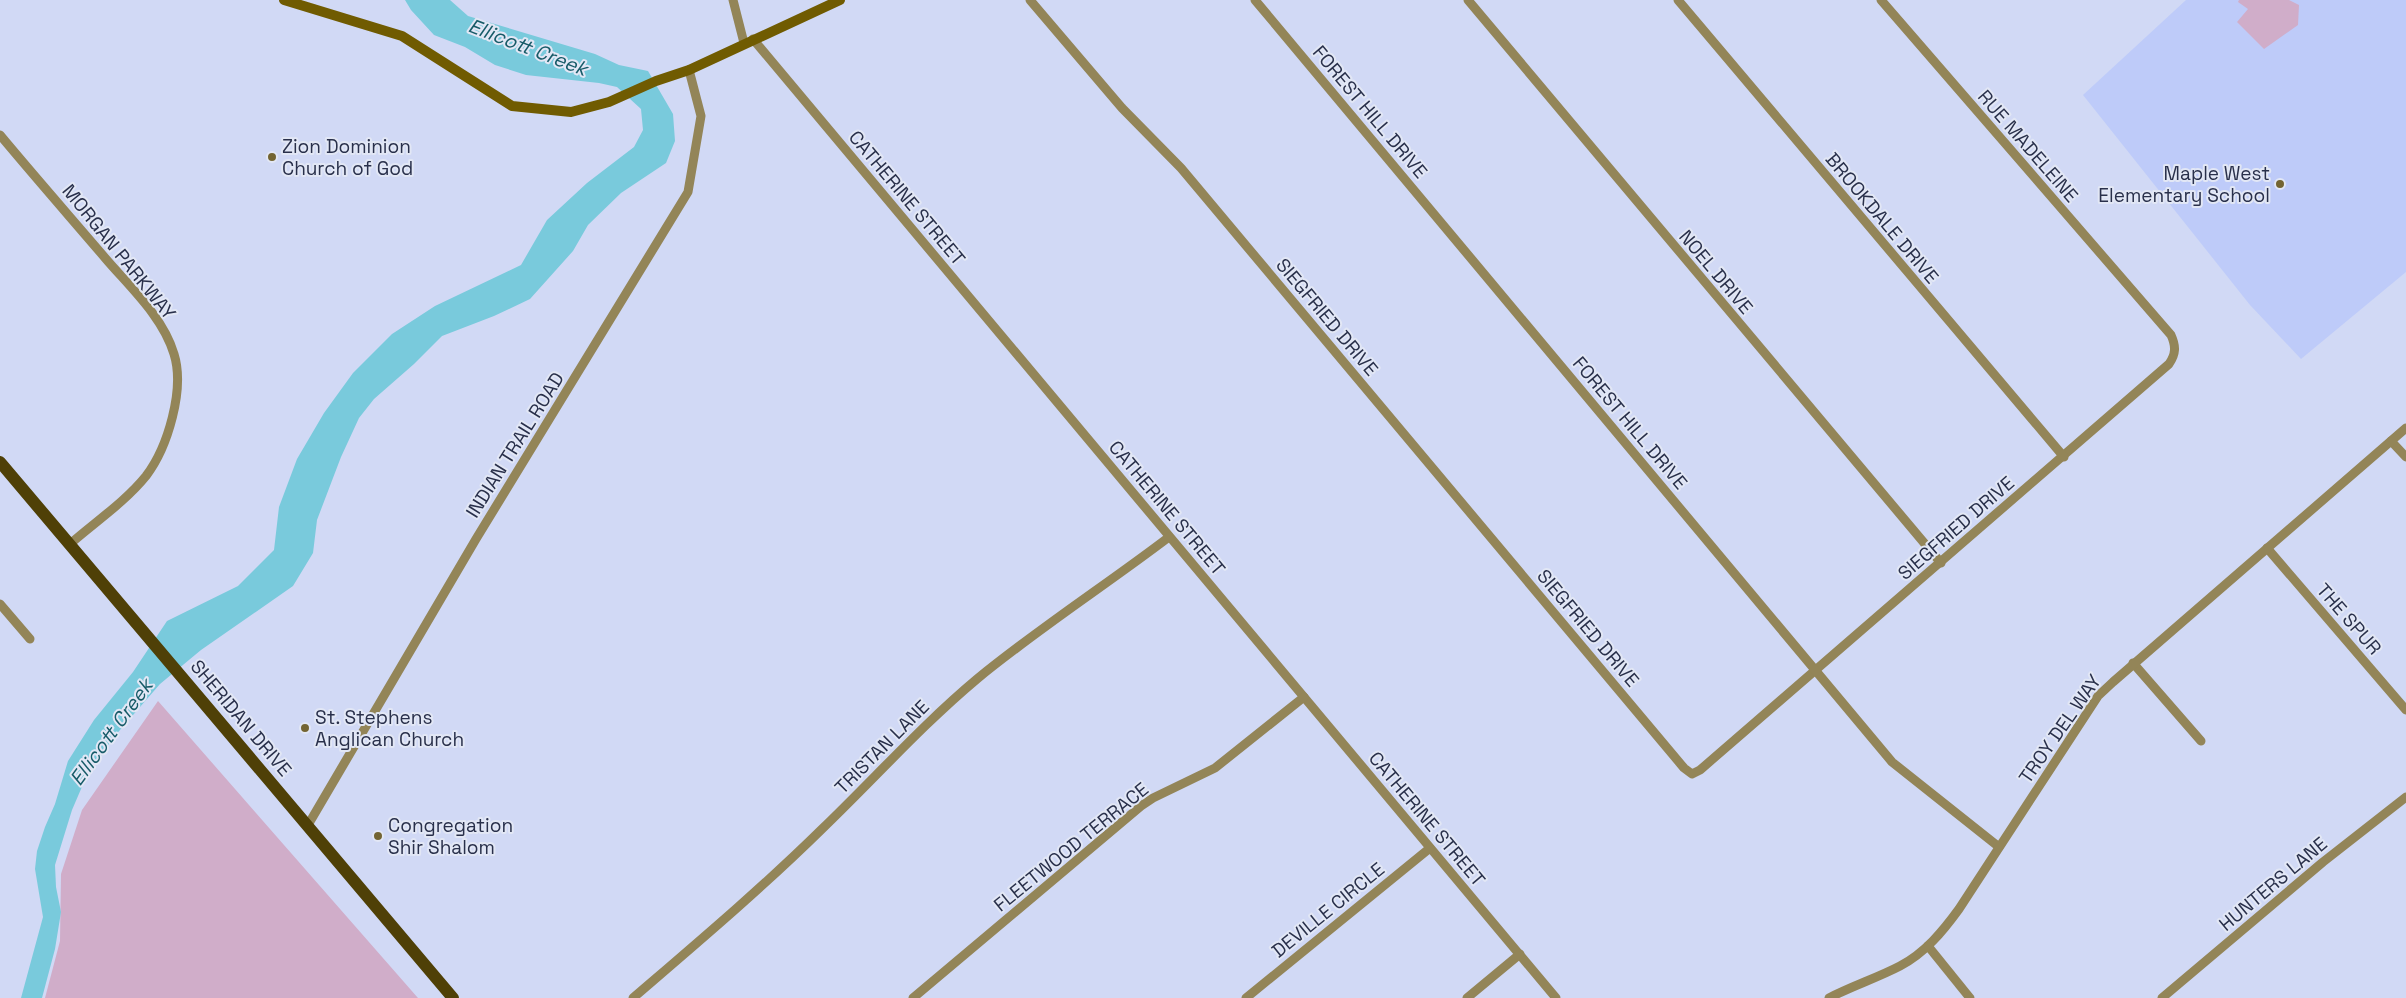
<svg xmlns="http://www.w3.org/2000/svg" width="2406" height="998" viewBox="0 0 2406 998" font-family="'Space Grotesk',sans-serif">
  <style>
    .built { fill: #becbf9 }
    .green { fill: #d0adc9 }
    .water { fill: #79cadc }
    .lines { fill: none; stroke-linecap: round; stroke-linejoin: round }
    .street { stroke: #938558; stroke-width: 9 }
    .secondary { stroke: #705b01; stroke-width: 10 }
    .primary { stroke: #4f4007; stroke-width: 12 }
    .poi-dot { fill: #736432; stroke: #e2e7f5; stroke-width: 2 }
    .labels { text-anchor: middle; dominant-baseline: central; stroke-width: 4; stroke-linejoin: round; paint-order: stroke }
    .street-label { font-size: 19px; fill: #29304b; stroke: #e2e7f5 }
    .poi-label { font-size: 19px; fill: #29304b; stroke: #e2e7f5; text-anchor: start }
    .water-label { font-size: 20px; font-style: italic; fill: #175b68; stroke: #e2e7f5 }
  </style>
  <rect width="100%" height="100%" fill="#d1d9f5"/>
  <path class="built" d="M2186,0H2406V272L2301,359L2250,305L2083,95Z"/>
  <g class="green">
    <path d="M2239,0H2289L2299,5L2298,25L2264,49L2237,22L2248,9L2238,2Z"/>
    <path d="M158,701L418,998H45L60,941L61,874L82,810Z"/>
  </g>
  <path class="water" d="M405,0H450L468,16L595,54L619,65L648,71L673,114L675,141L666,163L621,193L588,225L573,251L530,299L494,316L442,336L414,364L374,399L359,418L341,457L317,520L313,553L293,586L201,650L160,684L113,738L84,782L72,810L55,865L56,887L61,912L55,949L42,998H21L43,917L35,869L37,851L45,827L55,804L68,761L94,720L133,672L167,621L238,586L274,550L279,507L297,459L324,413L353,373L392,334L435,306L521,265L547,220L587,183L634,147L643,130L641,109L617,87L599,83L526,75L495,65L465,47L434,35L411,10Z"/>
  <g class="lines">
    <g class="street">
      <path d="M733,0L744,43"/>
      <path d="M1030,0L1122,108L1181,168L1684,768L1692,774L1700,770L2169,364C2176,354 2176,346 2171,335L1881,0"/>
      <path d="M1255,0L1892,762L1999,847"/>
      <path d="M1468,0L1941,563"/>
      <path d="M1678,0L2064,457"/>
      <path d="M753,39L1556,998"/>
      <path d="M0,135C35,177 71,218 106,259C130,287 163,317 174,354C185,389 168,447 146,476C125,502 95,522 70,544"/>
      <path d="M2391,441L2406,457"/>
      <path d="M2267,548L2406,710"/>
      <path d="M0,604L30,639"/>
      <path d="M2133,663L2201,741"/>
      <path d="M308,825L476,539L688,192L701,116L689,70"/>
      <path d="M1928,946L1970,998"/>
      <path d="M633,998C697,943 762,888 822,829C874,779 922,725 977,679C1039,628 1106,585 1169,537"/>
      <path d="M913,998L1141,806L1153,798L1215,768L1304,697"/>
      <path d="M1246,998L1430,848"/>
      <path d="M1467,998L1520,954"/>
      <path d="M1829,998C1852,986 1877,978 1900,966C1925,953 1943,931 1959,909L2098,696L2113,682L2406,428"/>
      <path d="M2162,998L2323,862L2406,797"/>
    </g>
    <path class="secondary" d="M284,0L402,36L512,106L571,112L609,102L656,81L689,70L840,0"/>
    <path class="primary" d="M0,462L453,998"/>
  </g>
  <g class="poi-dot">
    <circle cx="272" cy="157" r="5"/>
    <circle cx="2280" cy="184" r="5"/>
    <circle cx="305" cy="728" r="5"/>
    <circle cx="378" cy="836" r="5"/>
  </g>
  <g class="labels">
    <g class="street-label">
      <text transform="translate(1370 112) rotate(50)">FOREST HILL DRIVE</text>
      <text transform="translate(2028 146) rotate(49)">RUE MADELEINE</text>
      <text transform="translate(907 198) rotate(50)">CATHERINE STREET</text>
      <text transform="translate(1882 218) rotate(50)">BROOKDALE DRIVE</text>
      <text transform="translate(119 252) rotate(51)">MORGAN PARKWAY</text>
      <text transform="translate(1716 272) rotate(50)">NOEL DRIVE</text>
      <text transform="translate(1327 317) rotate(50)">SIEGFRIED DRIVE</text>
      <text transform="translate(1630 423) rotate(50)">FOREST HILL DRIVE</text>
      <text transform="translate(515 445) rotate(-58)">INDIAN TRAIL ROAD</text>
      <text transform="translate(1167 508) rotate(50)">CATHERINE STREET</text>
      <text transform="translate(1956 528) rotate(-41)">SIEGFRIED DRIVE</text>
      <text transform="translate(2349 619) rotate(49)">THE SPUR</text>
      <text transform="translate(1588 628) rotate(50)">SIEGFRIED DRIVE</text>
      <text transform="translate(241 718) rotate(50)">SHERIDAN DRIVE</text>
      <text transform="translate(2060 729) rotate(-55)">TROY DEL WAY</text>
      <text transform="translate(882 747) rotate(-45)">TRISTAN LANE</text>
      <text transform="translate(1427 819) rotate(50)">CATHERINE STREET</text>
      <text transform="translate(1071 847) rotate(-39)">FLEETWOOD TERRACE</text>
      <text transform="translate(2273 884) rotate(-40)">HUNTERS LANE</text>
      <text transform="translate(1328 910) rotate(-39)">DEVILLE CIRCLE</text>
    </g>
    <g class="poi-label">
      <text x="282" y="146">Zion Dominion<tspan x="282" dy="22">Church of God</tspan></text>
      <text x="2270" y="173" text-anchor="end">Maple West<tspan x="2270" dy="22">Elementary School</tspan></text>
      <text x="315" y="717">St. Stephens<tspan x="315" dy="22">Anglican Church</tspan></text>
      <text x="388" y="825">Congregation<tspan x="388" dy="22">Shir Shalom</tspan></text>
    </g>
    <g class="water-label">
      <text transform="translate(528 47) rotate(21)">Ellicott Creek</text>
      <text transform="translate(111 732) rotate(-54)">Ellicott Creek</text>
    </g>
  </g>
</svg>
